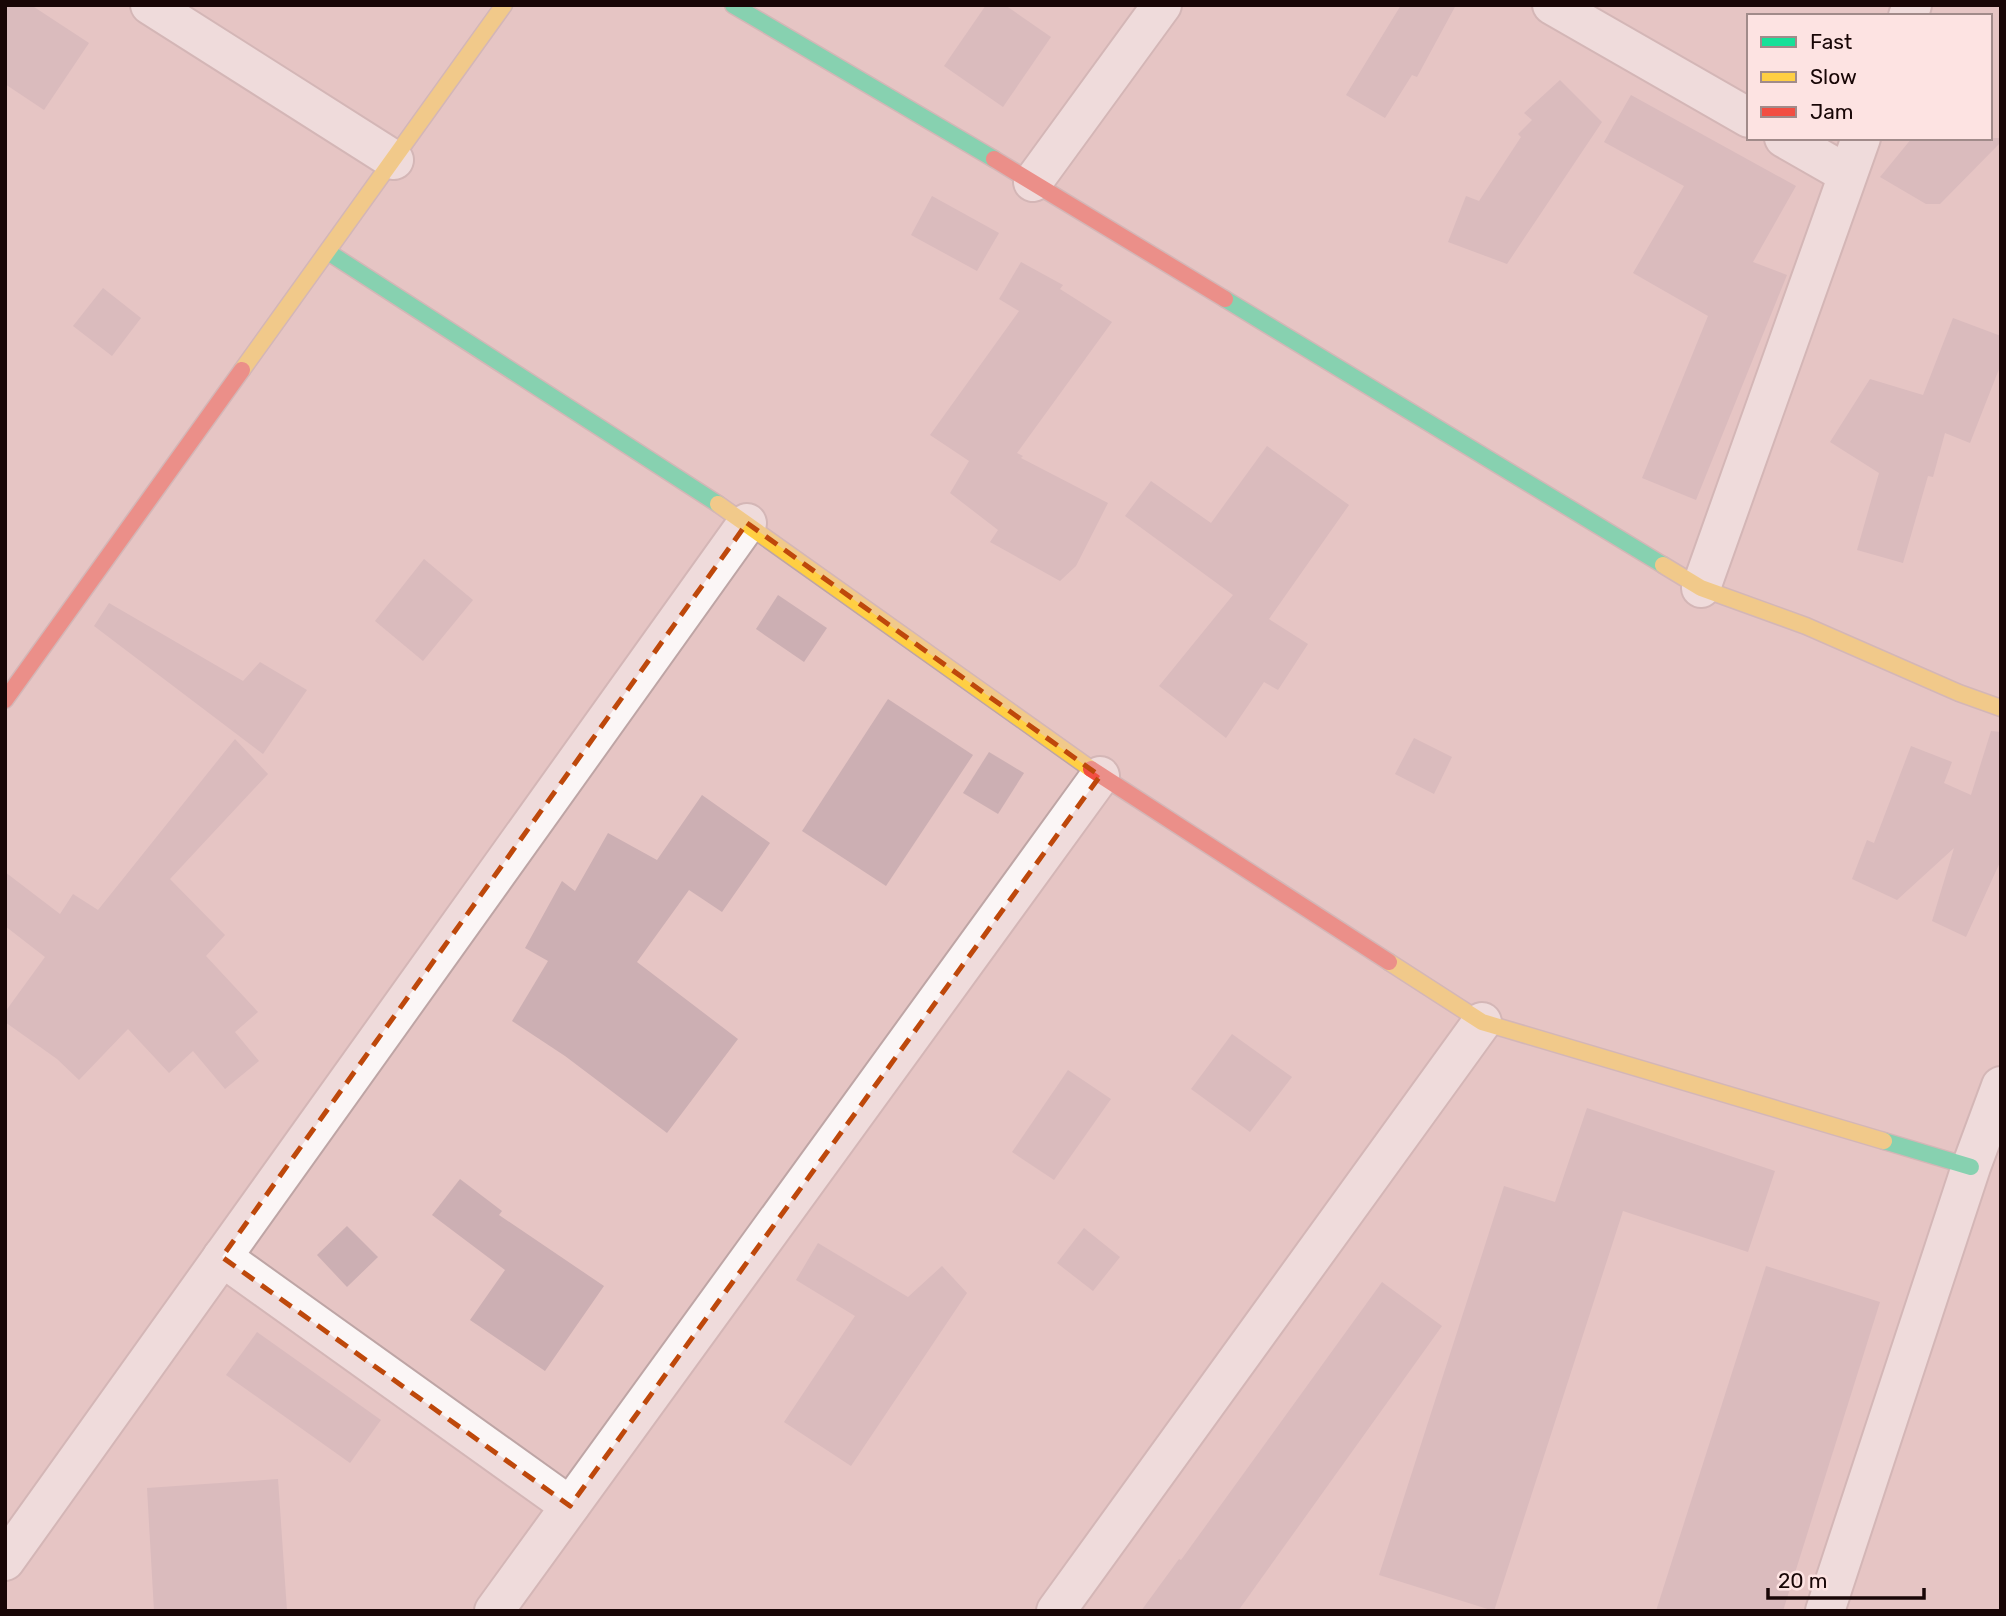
<svg xmlns="http://www.w3.org/2000/svg" width="2006" height="1616" viewBox="0 0 2006 1616" font-family="Rubik,sans-serif">
  <style>
    .building { fill: #ccafb3 }
    .lines { fill: none; stroke-linecap: round; stroke-linejoin: round }
    .street-casing { stroke: #bea5a5; stroke-width: 42 }
    .fast-casing { stroke: #bea5a5; stroke-width: 19 }
    .slow-casing { stroke: #bea5a5; stroke-width: 19 }
    .jam-casing { stroke: #bea5a5; stroke-width: 19 }
    .street { stroke: #fbf6f6; stroke-width: 38 }
    .fast { stroke: #16e098; stroke-width: 16 }
    .slow { stroke: #ffcf43; stroke-width: 16 }
    .jam { stroke: #f24e42; stroke-width: 16 }
    .marked { fill: none; stroke: #be480b; stroke-width: 5; stroke-dasharray: 14 9; stroke-linejoin: round }
  </style>
  <rect width="100%" height="100%" fill="#e6c5c4"/>
  <g class="building">
    <path d="M5,5H31L89,43L44,110L5,84Z"/>
    <path d="M986,5H1005L1051,37L1003,107L944,66Z"/>
    <path d="M1401,5H1456L1417,77L1412,75L1385,118L1346,95Z"/>
    <path d="M1560,80L1602,122L1507,264L1448,242L1466,196L1479,201L1521,137L1518,134L1532,120L1524,113Z"/>
    <path d="M1631,95L1796,186L1753,262L1787,275L1696,500L1642,478L1708,316L1633,273L1684,186L1604,142Z"/>
    <path d="M1912,138H2001V142L1940,204H1926L1880,177Z"/>
    <path d="M932,196L999,233L977,271L911,235Z"/>
    <path d="M1021,262L1063,285L1060,289L1112,322L1017,453L1023,456L1021,458L1108,503L1076,566L1060,581L990,542L998,530L950,493L969,461L930,435L1019,311L999,299Z"/>
    <path d="M103,288L141,318L112,356L73,326Z"/>
    <path d="M1953,318L2001,336V364L1970,443L1945,433L1933,477L1928,476L1903,563L1857,550L1879,473L1830,442L1870,379L1923,395Z"/>
    <path d="M1267,446L1349,505L1269,619L1308,644L1278,690L1264,682L1226,738L1159,686L1233,595L1125,516L1151,481L1211,523Z"/>
    <path d="M424,559L473,600L423,661L375,621Z"/>
    <path d="M778,595L827,628L804,662L756,629Z"/>
    <path d="M109,603L243,681L260,662L307,690L263,754L94,626Z"/>
    <path d="M888,699L973,755L886,886L802,831Z"/>
    <path d="M1991,731L2001,732V860L1966,937L1932,921L1954,848L1897,900L1852,879L1867,840L1874,843L1911,746L1952,762L1944,783L1971,795Z"/>
    <path d="M1414,738L1452,757L1434,794L1395,774Z"/>
    <path d="M235,739L268,774L170,879L225,935L206,956L258,1012L235,1032L259,1061L225,1089L193,1051L169,1073L128,1029L79,1080L57,1059L5,1022V1012L45,957L5,926V872L60,914L73,894L98,910Z"/>
    <path d="M989,752L1024,773L998,814L963,793Z"/>
    <path d="M702,795L770,843L722,912L689,890L637,962L738,1039L667,1133L565,1056L512,1021L548,961L525,948L562,881L575,891L608,833L657,860Z"/>
    <path d="M1232,1034L1292,1077L1250,1132L1191,1089Z"/>
    <path d="M1068,1070L1111,1099L1054,1180L1012,1152Z"/>
    <path d="M1587,1108L1775,1171L1748,1252L1623,1211L1494,1611L1379,1575L1504,1186L1555,1202Z"/>
    <path d="M460,1179L502,1211L499,1215L604,1286L545,1371L470,1320L505,1270L432,1215Z"/>
    <path d="M347,1226L378,1257L347,1287L317,1255Z"/>
    <path d="M1084,1228L1120,1257L1093,1291L1057,1263Z"/>
    <path d="M818,1243L908,1297L942,1266L967,1293L851,1466L784,1422L855,1316L796,1280Z"/>
    <path d="M1766,1266L1880,1302L1783,1611H1656Z"/>
    <path d="M1382,1282L1442,1326L1238,1611H1141L1179,1559L1181,1560Z"/>
    <path d="M257,1332L381,1420L350,1463L226,1375Z"/>
    <path d="M278,1479L287,1611H154L147,1488Z"/>
  </g>
  <g class="lines">
    <g class="street-casing">
      <g id="street">
        <path d="M150,5L394,160"/>
        <path d="M1552,5L1749,118"/>
        <path d="M1908,16L1912,5"/>
        <path d="M1784,138L1847,174"/>
        <path d="M1033,182L1162,5"/>
        <path d="M1701,588L1861,138"/>
        <path d="M222,1257L570,1506"/>
        <path d="M5,1561L747,523"/>
        <path d="M494,1611L1100,776"/>
        <path d="M1056,1611L1482,1022"/>
        <path d="M1825,1611L1971,1167L2001,1086"/>
      </g>
    </g>
    <g class="fast-casing">
      <g id="fast">
        <path d="M733,5L994,159"/>
        <path d="M328,252L718,504"/>
        <path d="M1225,299L1663,565"/>
        <path d="M1884,1141L1971,1167"/>
      </g>
    </g>
    <g class="slow-casing">
      <g id="slow">
        <path d="M242,370L504,5"/>
        <path d="M718,504L1091,769"/>
        <path d="M1663,565L1701,588L1806,626L1959,693L2001,708"/>
        <path d="M1389,962L1482,1022L1884,1141"/>
      </g>
    </g>
    <g class="jam-casing">
      <g id="jam">
        <path d="M994,159L1225,299"/>
        <path d="M5,700L242,370"/>
        <path d="M1091,769L1389,962"/>
      </g>
    </g>
    <use href="#street" class="street"/>
    <use href="#fast" class="fast"/>
    <use href="#slow" class="slow"/>
    <use href="#jam" class="jam"/>
  </g>
  <path d="M0 0H2006V1616H0ZM747,523L1100,776L570,1506L222,1257Z" fill="#e6c5c4" fill-opacity=".55" fill-rule="evenodd"/>
  <path class="marked" d="M747,523L1100,776L570,1506L222,1257Z"/>
  <rect width="2006" height="1616" fill="none" stroke="#180606" stroke-width="14"/>
  <rect x="1747" y="14" width="245" height="126" fill="#fde3e2" stroke="#a18b8a" stroke-width="2"/>
  <rect x="1761" y="37" width="35" height="10" fill="#16e098" stroke="#a18b8a" stroke-width="2"/>
  <text x="1810" y="49" font-size="21" fill="#180606">Fast</text>
  <rect x="1761" y="72" width="35" height="10" fill="#ffcf43" stroke="#a18b8a" stroke-width="2"/>
  <text x="1810" y="84" font-size="21" fill="#180606">Slow</text>
  <rect x="1761" y="107" width="35" height="10" fill="#f24e42" stroke="#a18b8a" stroke-width="2"/>
  <text x="1810" y="119" font-size="21" fill="#180606">Jam</text>
  <path d="M1768 1588v10h156v-10" fill="none" stroke="#180606" stroke-width="3.5"/>
  <text x="1778" y="1588" font-size="21" fill="#180606" stroke="#fde3e2" stroke-width="5" paint-order="stroke">20 m</text>
</svg>
